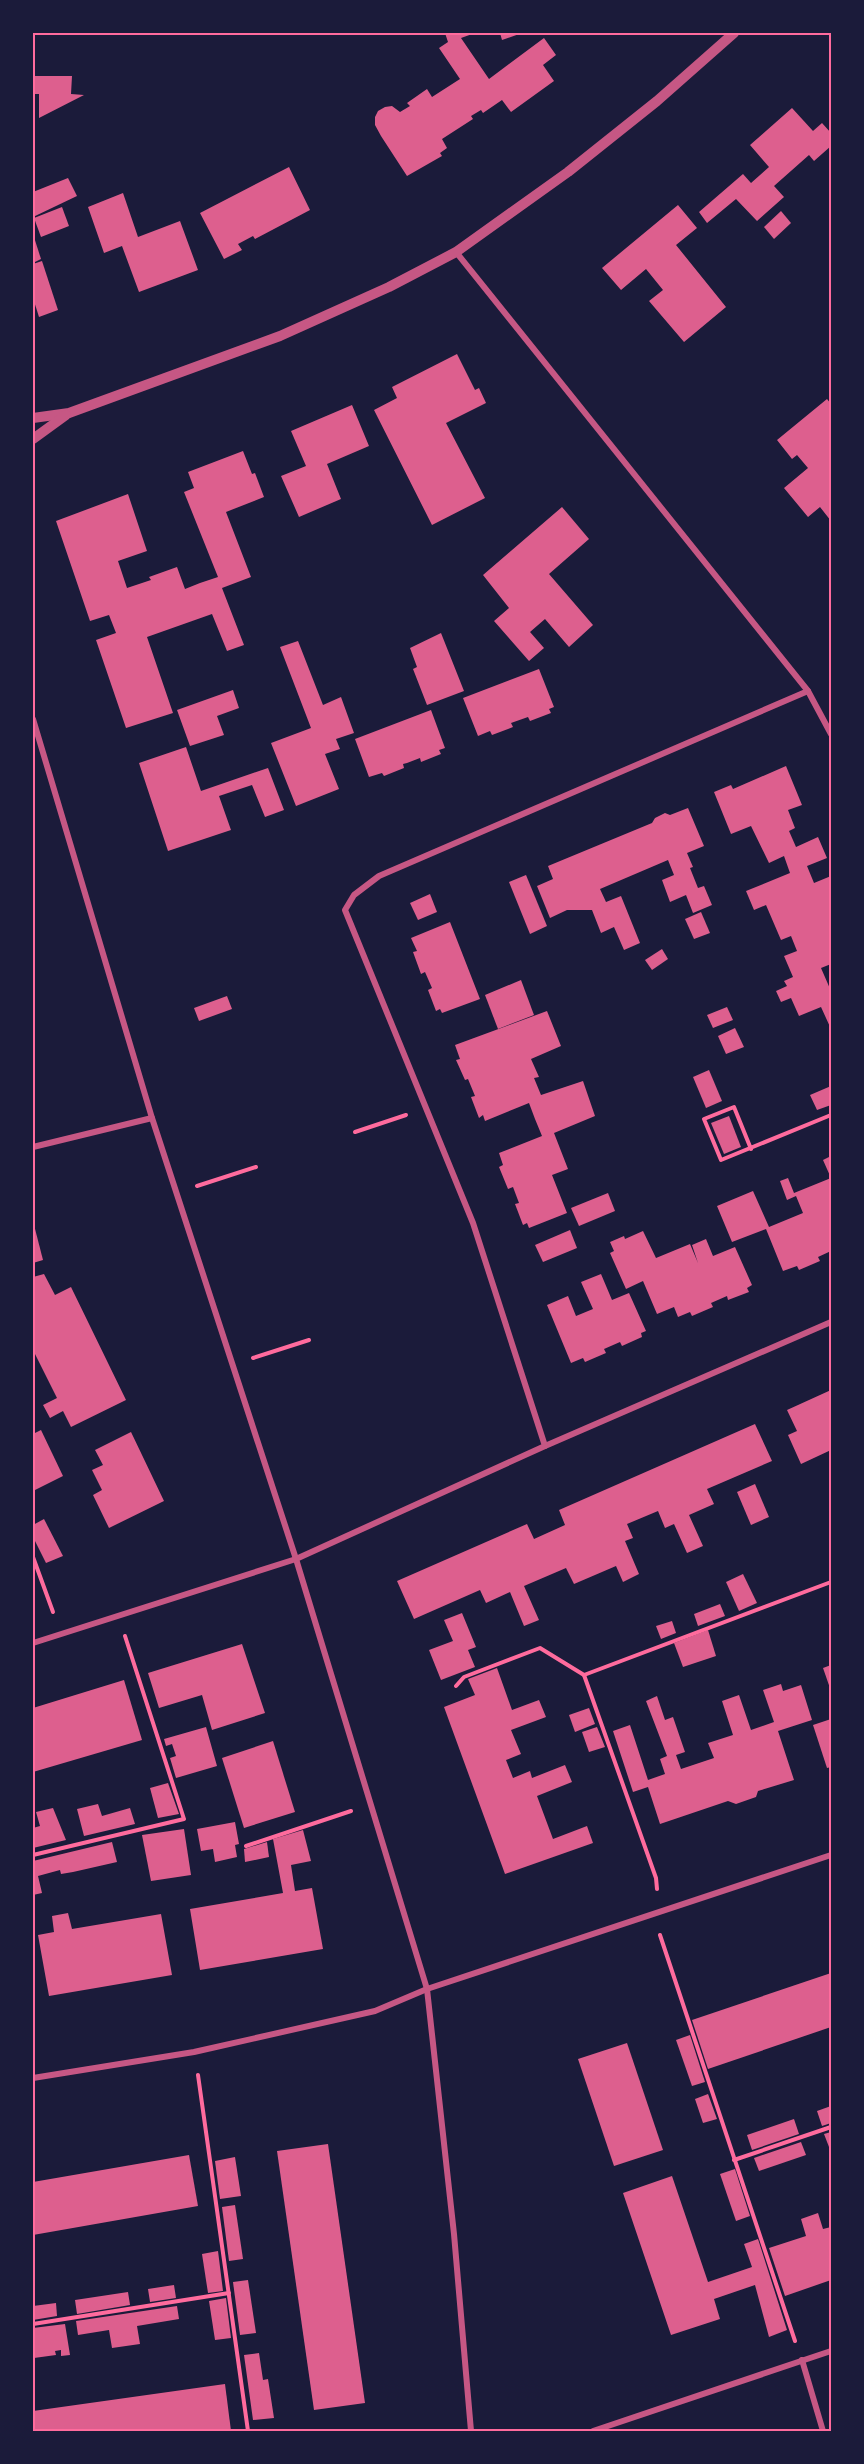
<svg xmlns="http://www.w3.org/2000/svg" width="864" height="2464" viewBox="0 0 864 2464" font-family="'Asap Condensed',sans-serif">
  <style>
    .building { fill: #dd5f8e }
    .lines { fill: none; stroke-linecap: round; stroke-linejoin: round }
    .path { stroke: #ff6b9d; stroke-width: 4 }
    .minor { stroke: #c65784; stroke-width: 6 }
    .tertiary { stroke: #c65784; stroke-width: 10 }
    .neatline { fill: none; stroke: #ff6b9d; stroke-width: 2 }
  </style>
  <rect width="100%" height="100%" fill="#1b1b3a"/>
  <g class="building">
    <path d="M445,33H475L461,38L489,79L544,38L556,55L543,65L554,81L511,112L502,100L483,113L481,110L471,116L473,119L442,139L447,148L440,153L442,156L407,176L381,136L375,125V117L378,111L385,107L392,106L400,112L410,106L407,103L427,89L432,97L460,79L439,48L448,42Z"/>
    <path d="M500,33H522L502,40Z"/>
    <path d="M33,76H72L71,94L84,95L39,118V94H33Z"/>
    <path d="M792,108L813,131L822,123L831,133V146L814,161L809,155L774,186L784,197L757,221L736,199L707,223L699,212L743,174L751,183L769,167L750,145Z"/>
    <path d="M289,167L310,210L255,239L253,236L238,244L242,250L224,259L200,213Z"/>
    <path d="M68,178L77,196L33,217V192Z"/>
    <path d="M123,193L138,237L180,221L198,270L139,292L122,246L104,253L88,207Z"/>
    <path d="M678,205L697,228L676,245L726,307L684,342L649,301L663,290L646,269L621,290L602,268Z"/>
    <path d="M62,207L69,226L41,237L34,218Z"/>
    <path d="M781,211L791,223L774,239L764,227Z"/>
    <path d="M33,234L41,259L33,263Z"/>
    <path d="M42,261L58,310L39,317L33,298V264Z"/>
    <path d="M457,354L475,390L479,388L486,403L446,423L485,498L432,525L374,410L397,398L392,387Z"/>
    <path d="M827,399L831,404V521L820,507L808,517L784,488L808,468L797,455L792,459L777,440Z"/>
    <path d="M352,405L369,446L327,464L341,499L299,517L281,476L306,466L291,431Z"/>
    <path d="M243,451L252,474L255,473L264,497L226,512L251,577L222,588L244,645L227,651L212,614L147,637L173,713L126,728L96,640L116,633L109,615L90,621L56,521L128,494L147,551L118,561L127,588L151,580L149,577L177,567L185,589L200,583L218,577L184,492L194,488L188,472Z"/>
    <path d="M562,507L589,539L549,574L593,625L569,647L545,619L530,632L544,648L529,661L494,621L509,608L483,575Z"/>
    <path d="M441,633L464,691L427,705L413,669L417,667L410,648Z"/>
    <path d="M298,641L323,705L341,697L354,733L336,739L340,749L325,754L339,789L296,806L271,743L311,728L280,647Z"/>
    <path d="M539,669L554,707L549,709L551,713L530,721L528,717L511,723L513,727L492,735L490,731L478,736L463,698Z"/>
    <path d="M233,690L239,708L217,716L224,735L190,746L177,710Z"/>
    <path d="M431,710L445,748L439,750L441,754L421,762L420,758L407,763L403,764L404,768L384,776L382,773L369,777L355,739Z"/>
    <path d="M186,747L201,791L268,768L284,810L265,817L252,785L219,796L231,830L168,851L139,763Z"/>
    <path d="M786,766L802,805L788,810L795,828L789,831L796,847L818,837L827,858L807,866L814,883L831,876V964L821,968L831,991V1029L821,1007L799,1016L791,998L781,1002L776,991L787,986L784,981L793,977L784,956L797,951L791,936L781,940L766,905L754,910L746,891L790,873L784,856L769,863L751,826L731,834L714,792L731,785L733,789Z"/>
    <path d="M688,808L704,846L687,853L693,867L690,868L698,888L704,886L712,905L693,913L686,895L670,902L662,880L674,875L668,860L600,889L606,902L621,896L640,943L624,950L614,927L601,933L592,910H567L550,918L537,886L553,879L548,866L652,823L655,818L665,813L670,815Z"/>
    <path d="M526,875L547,926L530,934L509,882Z"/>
    <path d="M430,894L437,912L418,920L410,903Z"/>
    <path d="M701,912L710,933L694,939L685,919Z"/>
    <path d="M450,922L480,999L442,1013L440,1009L436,1011L428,990L432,988L425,972L421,974L413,952L417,951L411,938Z"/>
    <path d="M662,949L668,959L652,970L645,960Z"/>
    <path d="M521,980L534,1015L498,1029L485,995Z"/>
    <path d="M227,996L232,1009L199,1021L194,1008Z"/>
    <path d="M727,1007L733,1020L713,1028L707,1015Z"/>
    <path d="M547,1011L561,1046L531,1059L539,1077L534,1078L541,1095L583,1081L595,1116L554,1133L568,1169L552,1175L567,1213L529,1228L527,1223L523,1225L515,1204L519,1203L513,1187L508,1189L499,1167L503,1165L499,1153L542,1136L535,1119L529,1103L485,1121L483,1115L479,1118L471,1097L475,1096L468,1079L465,1080L456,1060L460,1059L455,1045Z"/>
    <path d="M735,1028L744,1047L726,1054L718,1036Z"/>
    <path d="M709,1070L722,1101L706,1108L693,1077Z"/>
    <path d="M831,1086V1105L817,1110L810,1095Z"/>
    <path d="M729,1116L741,1147L724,1154L711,1123Z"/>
    <path d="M831,1156V1251L818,1257L820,1261L799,1270L797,1266L783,1271L766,1229L732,1242L717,1206L753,1191L769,1227L803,1213L796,1196L787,1200L780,1181L788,1178L794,1193L831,1178L823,1160Z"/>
    <path d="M608,1193L615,1211L579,1226L571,1208Z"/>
    <path d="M33,1221L43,1260L33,1263Z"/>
    <path d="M570,1230L577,1248L543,1262L535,1245Z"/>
    <path d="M643,1231L656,1258L690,1244L698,1263L692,1245L706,1239L713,1256L735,1247L752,1285L747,1288L749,1292L728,1300L727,1296L711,1303L713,1307L692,1316L690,1312L678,1317L674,1307L657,1314L643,1281L626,1289L610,1253L614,1251L610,1242L624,1236L625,1239Z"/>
    <path d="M44,1274L55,1295L71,1287L126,1400L71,1427L63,1411L50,1418L43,1405L57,1398L33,1350V1277Z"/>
    <path d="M601,1274L612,1300L629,1293L646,1331L641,1333L642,1337L622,1346L620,1342L604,1349L606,1353L585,1362L583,1358L571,1363L547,1305L568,1296L576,1316L593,1309L581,1282Z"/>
    <path d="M831,1390V1450L801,1464L788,1435L797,1431L787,1410Z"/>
    <path d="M755,1424L772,1461L707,1489L714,1504L689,1515L703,1546L687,1553L674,1524L665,1528L658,1511L627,1524L633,1538L625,1541L639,1574L623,1582L616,1566L574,1584L566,1568L524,1586L539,1620L524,1626L510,1592L486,1603L480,1590L414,1619L397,1581L527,1524L534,1539L565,1525L559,1510Z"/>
    <path d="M41,1430L63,1476L33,1491V1434Z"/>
    <path d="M131,1432L164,1501L109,1528L93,1495L102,1490L92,1470L103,1465L95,1450Z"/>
    <path d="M755,1484L769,1517L751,1525L737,1492Z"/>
    <path d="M44,1519L63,1556L46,1563L33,1537V1525Z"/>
    <path d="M743,1574L757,1603L739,1611L726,1582Z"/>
    <path d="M720,1604L725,1616L698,1626L694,1614Z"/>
    <path d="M462,1613L476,1647L468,1650L475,1667L441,1680L429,1650L453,1641L444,1620Z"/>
    <path d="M672,1621L676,1633L661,1639L656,1626Z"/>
    <path d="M708,1630L716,1656L683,1667L674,1643Z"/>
    <path d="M242,1644L265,1713L212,1730L202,1695L159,1708L148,1673Z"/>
    <path d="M831,1665V1691L823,1668Z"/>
    <path d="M497,1668L512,1710L539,1700L546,1717L511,1730L521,1754L506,1760L513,1778L530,1771L532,1778L565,1765L572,1782L537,1796L553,1839L587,1826L593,1843L505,1874L444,1707L475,1695L468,1679Z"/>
    <path d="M124,1680L142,1740L33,1772V1708Z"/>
    <path d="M781,1684L783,1691L801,1685L812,1720L778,1731L794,1780L758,1791L756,1797L736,1804L728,1801L660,1824L648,1787L633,1792L613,1731L630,1725L648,1780L665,1774L660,1759L667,1756L646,1701L657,1696L665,1720L673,1717L685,1752L676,1755L681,1769L714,1758L708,1743L733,1735L722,1701L739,1695L751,1730L774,1722L763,1690Z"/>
    <path d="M589,1708L595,1724L575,1732L569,1715Z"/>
    <path d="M831,1719V1767L827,1768L813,1725Z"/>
    <path d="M206,1727L217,1766L176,1778L170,1758L176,1756L172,1744L166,1746L164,1739Z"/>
    <path d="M597,1727L605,1747L589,1752L582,1732Z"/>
    <path d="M273,1741L295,1812L244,1828L222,1758Z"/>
    <path d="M168,1783L179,1814L158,1818L150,1788Z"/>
    <path d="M98,1804L102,1816L130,1808L135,1824L84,1836L77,1809Z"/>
    <path d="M53,1808L66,1840L33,1848V1828L40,1826L36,1812Z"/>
    <path d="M235,1822L239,1844L235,1845L237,1857L215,1862L213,1849L201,1851L197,1829Z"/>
    <path d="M184,1829L191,1875L151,1881L142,1835Z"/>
    <path d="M303,1830L311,1861L291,1865L295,1891L312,1888L323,1949L200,1970L190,1909L283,1893L273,1839Z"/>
    <path d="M112,1842L117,1862L73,1872L61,1874L60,1870L38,1876L42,1893L33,1895V1861Z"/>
    <path d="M267,1842L269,1857L245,1862L244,1849Z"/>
    <path d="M68,1913L72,1929L161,1914L172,1975L49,1996L38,1935L54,1932L52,1916Z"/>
    <path d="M831,1973V2027L708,2069L692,2020Z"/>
    <path d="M690,2035L705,2082L692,2086L676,2040Z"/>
    <path d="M627,2043L663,2150L614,2166L578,2059Z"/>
    <path d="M708,2094L717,2119L703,2123L695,2099Z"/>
    <path d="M831,2106V2123L822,2126L817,2111Z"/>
    <path d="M794,2119L799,2134L752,2150L747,2135Z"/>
    <path d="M831,2132V2147H829L824,2134Z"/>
    <path d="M801,2142L806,2155L759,2171L754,2158Z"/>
    <path d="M328,2144L365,2403L314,2410L277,2151Z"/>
    <path d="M189,2155L198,2206L33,2235V2182Z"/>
    <path d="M235,2157L241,2196L220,2199L215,2161Z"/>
    <path d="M735,2169L750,2216L736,2221L720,2174Z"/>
    <path d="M672,2176L708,2282L752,2267L744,2244L758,2239L787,2330L769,2337L755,2285L714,2299L720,2319L671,2335L623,2193Z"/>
    <path d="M235,2205L243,2259L229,2261L222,2207Z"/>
    <path d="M818,2213L823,2229L831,2227V2280L785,2296L769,2248L806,2236L801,2219Z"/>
    <path d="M218,2251L223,2291L208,2293L202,2254Z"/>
    <path d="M248,2280L256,2333L240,2335L233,2282Z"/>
    <path d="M174,2285L176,2298L150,2302L148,2289Z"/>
    <path d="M128,2292L130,2305L77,2314L75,2300Z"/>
    <path d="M226,2298L231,2338L215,2340L209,2301Z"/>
    <path d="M56,2303L57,2316L33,2320V2306Z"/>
    <path d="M177,2306L179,2319L137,2326L140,2344L112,2348L109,2330L78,2335L76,2321Z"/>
    <path d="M65,2324L70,2355L61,2356V2350L55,2351L56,2355L34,2358L33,2328Z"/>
    <path d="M259,2353L263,2380L268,2379L274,2418L253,2420L244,2355Z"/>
    <path d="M225,2384L231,2431H33V2411Z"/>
  </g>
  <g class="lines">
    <g class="path">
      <path d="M355,1132L406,1115"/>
      <path d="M751,1149L734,1107L704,1119L721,1160L831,1115"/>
      <path d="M197,1186L256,1167"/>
      <path d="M253,1358L309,1340"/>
      <path d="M33,1557L53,1612"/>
      <path d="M584,1675L831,1582"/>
      <path d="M456,1686L464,1677L540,1648L584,1675L656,1878L657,1889"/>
      <path d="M246,1846L351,1811"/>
      <path d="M33,1855L184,1819L125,1636"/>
      <path d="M660,1935L795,2341"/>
      <path d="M198,2075L248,2431"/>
      <path d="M734,2160L831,2127"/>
      <path d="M33,2324L229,2293"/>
    </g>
    <g class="minor">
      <path d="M456,252L808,691L831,734"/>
      <path d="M33,719L152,1118L296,1559L427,1989L454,2234L471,2431"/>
      <path d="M33,1147L152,1118"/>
      <path d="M545,1446L831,1322"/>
      <path d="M33,1643L296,1559L545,1446L473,1223L345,910L354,895L379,876L808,691"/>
      <path d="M33,2078L194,2052L375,2011L427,1989L831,1855"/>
      <path d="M802,2360L823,2431"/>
      <path d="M593,2431L831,2351"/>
    </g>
    <g class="tertiary">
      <path d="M33,418L69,413L280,336L389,287L456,252L568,172L657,101L734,33"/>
      <path d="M33,439L66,415"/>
    </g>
  </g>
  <rect width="864" height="2464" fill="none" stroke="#1b1b3a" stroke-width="69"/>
  <rect x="34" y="34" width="796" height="2396" class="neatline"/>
</svg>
